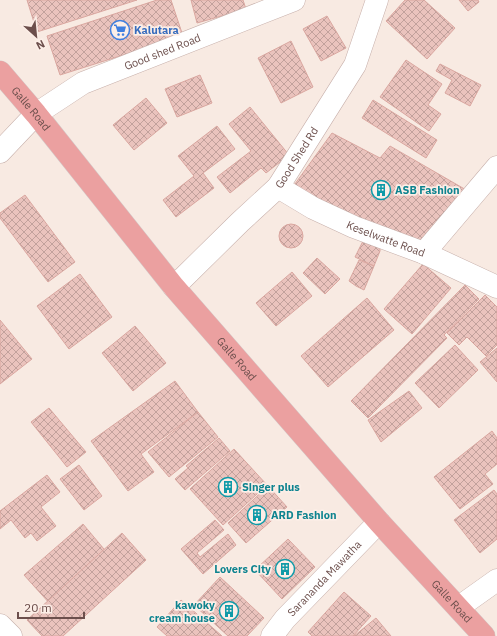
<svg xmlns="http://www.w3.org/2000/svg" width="497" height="636" viewBox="0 0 497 636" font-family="'IBM Plex Sans',sans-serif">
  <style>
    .building { fill: url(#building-cross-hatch); stroke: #daa7a0 }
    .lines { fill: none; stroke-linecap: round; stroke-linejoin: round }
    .minor-casing { stroke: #c7b0ab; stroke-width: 23 }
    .highway-casing { stroke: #d3cac9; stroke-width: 23 }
    .minor { stroke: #fff; stroke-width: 22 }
    .highway { stroke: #eba0a0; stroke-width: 22 }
    .labels { text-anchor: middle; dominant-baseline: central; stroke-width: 3.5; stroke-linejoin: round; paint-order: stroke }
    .shop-label { font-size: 11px; font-weight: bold; fill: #366cbe; stroke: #fceee7; text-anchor: start }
    .street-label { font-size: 11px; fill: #6c4f4c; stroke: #fceee7 }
    .culture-label { font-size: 11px; font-weight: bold; fill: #0d838f; stroke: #fceee7; text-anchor: start }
  </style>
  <defs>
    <pattern id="building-cross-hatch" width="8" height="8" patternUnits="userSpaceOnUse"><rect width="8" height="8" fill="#eac3bd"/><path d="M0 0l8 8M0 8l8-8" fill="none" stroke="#c2a19c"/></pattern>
  </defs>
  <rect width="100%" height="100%" fill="#f8eae2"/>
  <g class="building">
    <path d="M27,0H137L37,32Z"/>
    <path d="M157,0H171L183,36L60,75L47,36Z"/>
    <path d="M191,0H243L246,9L197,23Z"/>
    <path d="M405,0H424L455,28L427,59L386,21Z"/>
    <path d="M459,0H478L479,2L468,11Z"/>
    <path d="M327,16L346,48L321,61L303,29Z"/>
    <path d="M291,41L313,87L281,103L258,58Z"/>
    <path d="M406,60L442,84L428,105L441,114L429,131L380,97Z"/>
    <path d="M440,64L481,85L470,106L445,93L452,80L436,71Z"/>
    <path d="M200,75L212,103L177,117L165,89Z"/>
    <path d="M146,98L167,123L134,150L113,125Z"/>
    <path d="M373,100L437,140L426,158L362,118Z"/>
    <path d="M250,107L289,155L266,173L261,168L230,193L217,177L251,151L229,124Z"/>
    <path d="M217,126L235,149L203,173L214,188L176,217L163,200L194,176L178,156Z"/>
    <path d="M332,133L380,158L390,146L468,191L421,246L292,188Z"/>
    <path d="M25,195L75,262L48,282L0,218V213Z"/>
    <circle cx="291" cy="236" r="12"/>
    <path d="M364,239L380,244V251L374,266L355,257Z"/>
    <path d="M317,258L340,279L325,294L303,273Z"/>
    <path d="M359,260L374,266L364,290L356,286L349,281Z"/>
    <path d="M423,264L451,288L412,334L384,309Z"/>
    <path d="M292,272L312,296L276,326L256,303Z"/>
    <path d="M80,274L112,317L69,349L37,306Z"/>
    <path d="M465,285L479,299L444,335L447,338L368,418L351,401Z"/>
    <path d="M485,295L497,307V345L486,356L467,337L459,345L447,333Z"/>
    <path d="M367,298L394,330L328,387L301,356Z"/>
    <path d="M0,320L32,359L0,384Z"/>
    <path d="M135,326L166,363L133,391L102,353Z"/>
    <path d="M455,345L478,370L439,408L415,383Z"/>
    <path d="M497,348V382L480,362Z"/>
    <path d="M175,381L198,412L141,454L154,472L128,491L91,441Z"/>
    <path d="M409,391L422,408L381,442L368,420Z"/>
    <path d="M49,408L86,452L67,467L31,422Z"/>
    <path d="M198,412L218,437L169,477L148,452Z"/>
    <path d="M492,431L497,438V464L485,474L493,484L460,509L434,477Z"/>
    <path d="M219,438L230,451L185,490L175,479L188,468L186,466Z"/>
    <path d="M234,449L267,485L223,525L190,489Z"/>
    <path d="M79,465L102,496L84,510L60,479Z"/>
    <path d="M47,475L60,492L41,507L56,526L37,541L31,533L25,538L11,520L0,529V511Z"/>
    <path d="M268,486L287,507L246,543L228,523Z"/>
    <path d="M494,490L497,494V539L480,553L454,520Z"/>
    <path d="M215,520L224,530L197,553L200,557L228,534L236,545L203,574L181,549Z"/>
    <path d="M83,524L109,555L51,605L24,575Z"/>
    <path d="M122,533L146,560L63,636H42L27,620Z"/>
    <path d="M288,539L315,567L282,599L255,570Z"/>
    <path d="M220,577L264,618L247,636H228L194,605Z"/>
    <path d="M344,592L371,616L353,636H312L308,632Z"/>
    <path d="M181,600L222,636H167L157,627Z"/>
    <path d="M376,618L391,636H354Z"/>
  </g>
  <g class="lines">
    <g class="minor-casing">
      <g id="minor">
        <path id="s1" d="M0,152L36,114L83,83L294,0"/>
        <path id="s2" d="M278,187L313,208L354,227L424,253L497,287"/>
        <path d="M424,253L497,167"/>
        <path id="s3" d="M174,287L240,222L278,187L355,65L377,0"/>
        <path d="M459,607L497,580"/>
        <path d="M0,625L11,636"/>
        <path id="s4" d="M272,636L285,619L379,522"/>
      </g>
    </g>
    <g class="highway-casing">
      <g id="highway">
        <path id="s5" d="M0,72L36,114L174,287L379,522L484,636"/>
      </g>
    </g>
    <use href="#minor" class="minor"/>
    <use href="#highway" class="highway"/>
  </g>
  <defs>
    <g id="supermarket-ring" transform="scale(1)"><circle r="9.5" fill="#fceee7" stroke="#3f7fe0" stroke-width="1.5"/><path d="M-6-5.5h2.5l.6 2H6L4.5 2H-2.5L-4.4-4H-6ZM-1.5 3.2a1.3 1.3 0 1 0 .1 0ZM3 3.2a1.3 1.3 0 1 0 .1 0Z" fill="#3f7fe0"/></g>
    <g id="building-ring" transform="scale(1)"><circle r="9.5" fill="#fceee7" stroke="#0f9aa8" stroke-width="1.5"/><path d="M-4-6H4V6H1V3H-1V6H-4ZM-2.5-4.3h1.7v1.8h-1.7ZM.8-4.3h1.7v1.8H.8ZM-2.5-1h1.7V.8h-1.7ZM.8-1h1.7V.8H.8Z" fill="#0f9aa8"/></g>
  </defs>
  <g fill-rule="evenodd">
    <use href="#supermarket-ring" x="120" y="30"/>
    <use href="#building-ring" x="381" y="190"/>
    <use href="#building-ring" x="228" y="487"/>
    <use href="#building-ring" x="257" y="515"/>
    <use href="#building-ring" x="285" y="569"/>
    <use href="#building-ring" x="229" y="611"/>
  </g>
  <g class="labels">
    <g class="shop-label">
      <text x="134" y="30">Kalutara</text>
    </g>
    <g class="street-label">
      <text stroke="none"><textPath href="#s1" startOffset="194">Good shed Road</textPath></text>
      <text stroke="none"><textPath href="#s5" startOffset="48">Galle Road</textPath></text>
      <text stroke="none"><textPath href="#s3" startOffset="179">Good Shed Rd</textPath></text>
      <text stroke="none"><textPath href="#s2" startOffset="120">Keselwatte Road</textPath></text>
      <text stroke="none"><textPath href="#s5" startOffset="372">Galle Road</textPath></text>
      <text stroke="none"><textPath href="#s4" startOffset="78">Sarananda Mawatha</textPath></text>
      <text stroke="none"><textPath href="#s5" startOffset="696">Galle Road</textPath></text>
    </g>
    <g class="culture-label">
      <text x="395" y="190">ASB Fashion</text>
      <text x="242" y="487">Singer plus</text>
      <text x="271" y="515">ARD Fashion</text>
      <text x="271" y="569" text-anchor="end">Lovers City</text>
      <text x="215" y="605" text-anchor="end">kawoky<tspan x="215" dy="13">cream house</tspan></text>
    </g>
  </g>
  <g transform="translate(36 36) rotate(153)" stroke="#fceee7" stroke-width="3" paint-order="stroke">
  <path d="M0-3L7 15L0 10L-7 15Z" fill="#6c4f4c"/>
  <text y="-6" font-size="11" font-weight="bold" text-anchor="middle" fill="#6c4f4c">N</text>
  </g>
  <path d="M18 612v6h66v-6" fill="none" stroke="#6c4f4c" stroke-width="2"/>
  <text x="24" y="612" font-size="12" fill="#6c4f4c" stroke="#fceee7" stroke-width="3" paint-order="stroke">20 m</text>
</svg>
